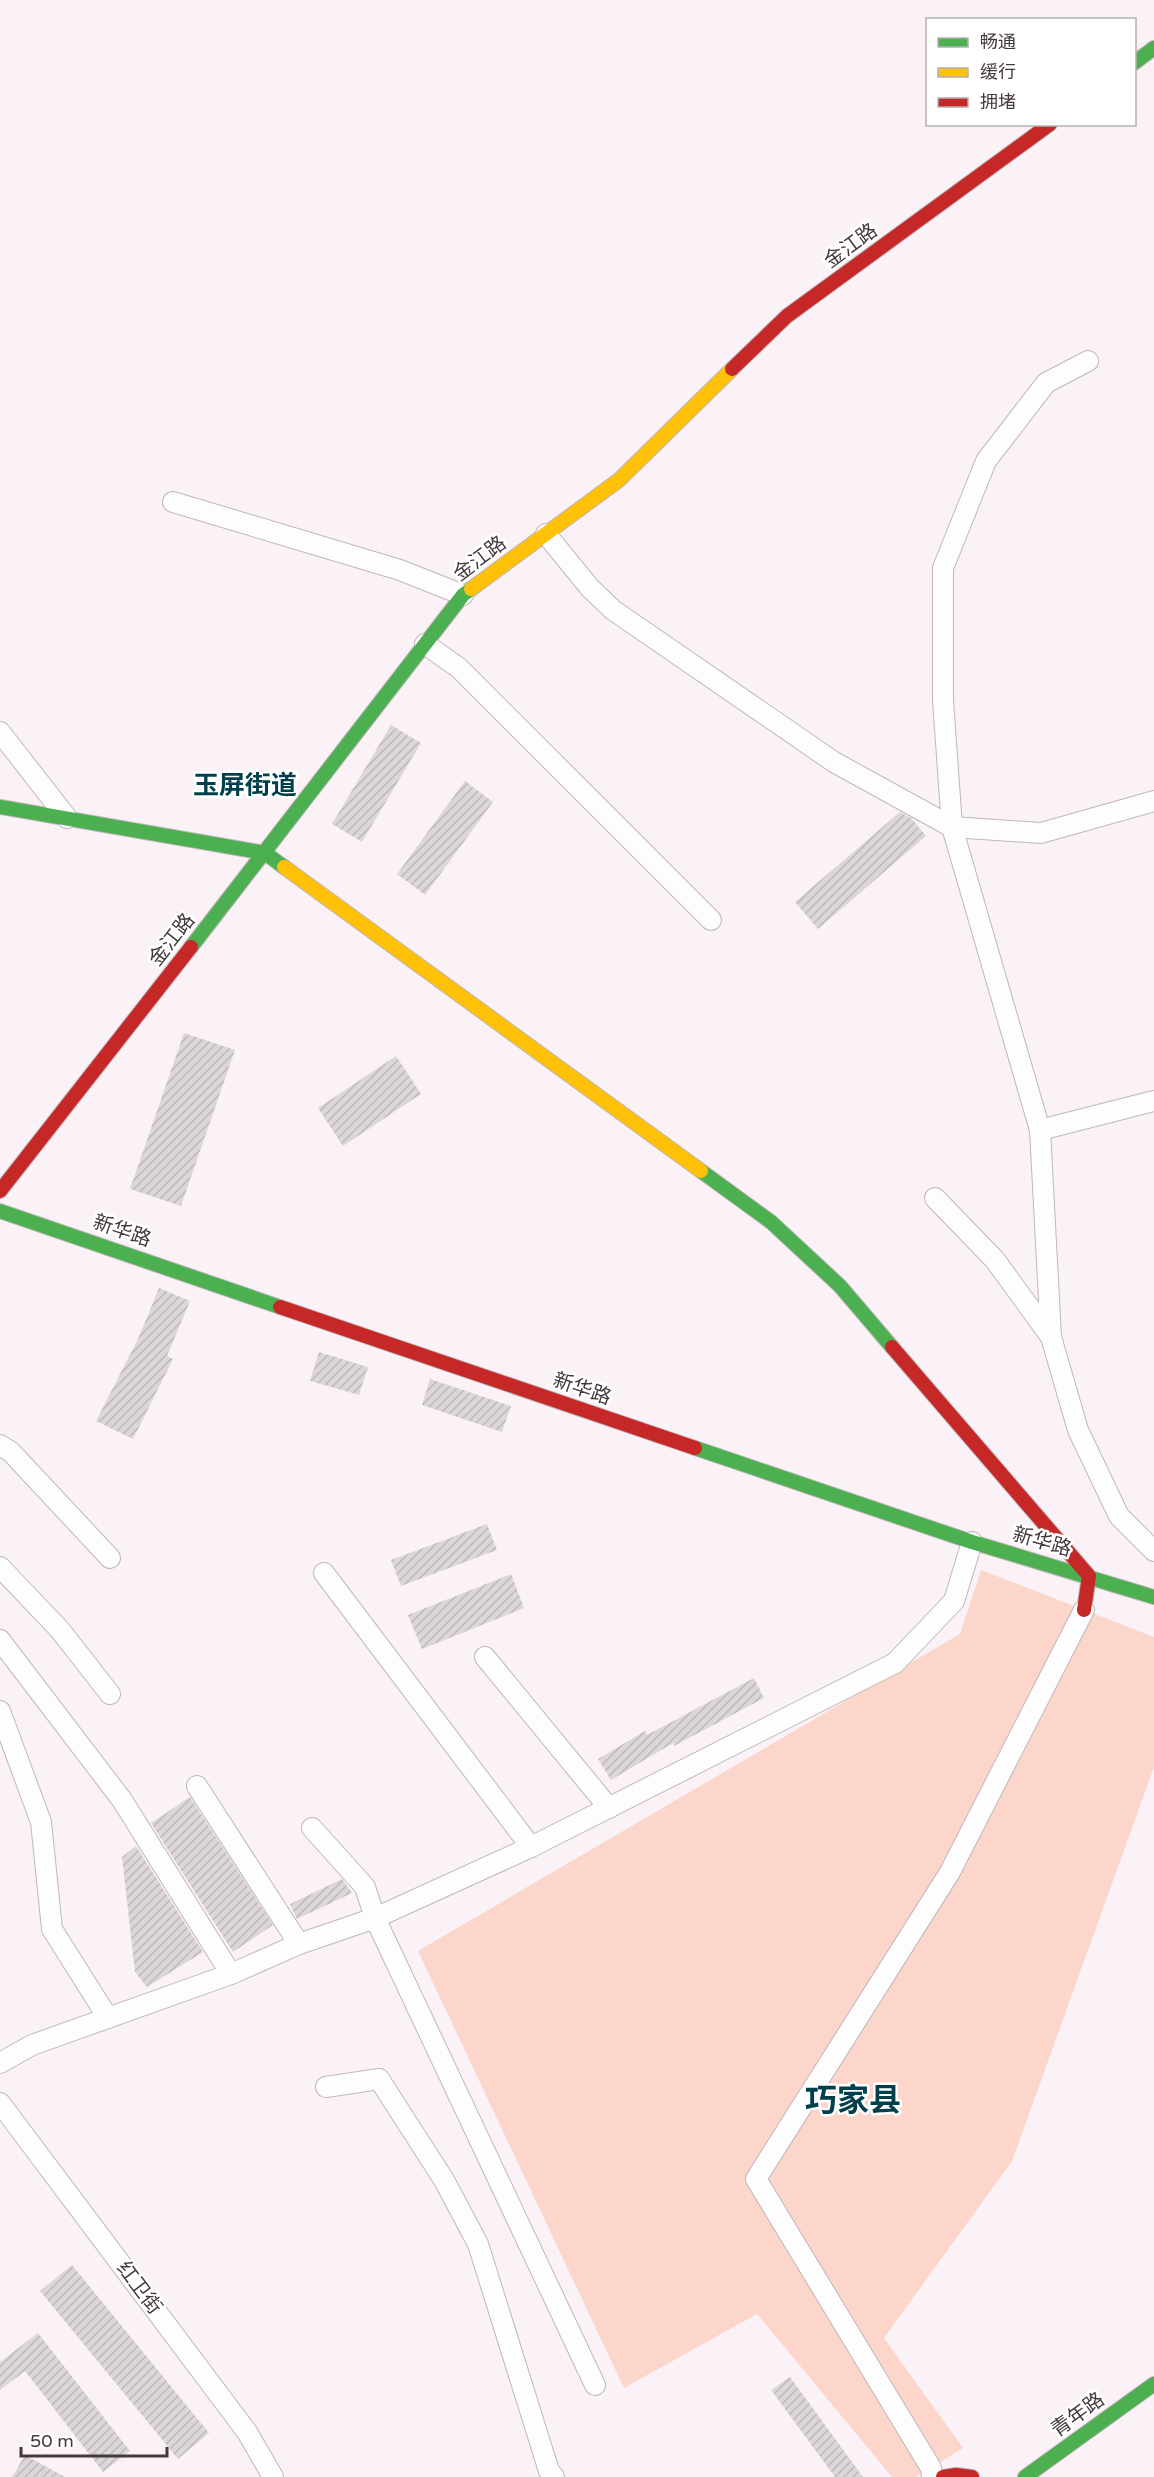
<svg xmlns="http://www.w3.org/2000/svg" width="1154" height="2477" viewBox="0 0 1154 2477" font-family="'Varela Round','Noto Sans SC',sans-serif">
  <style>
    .green { fill: #fcd5cb }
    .building { fill: url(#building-hatch) }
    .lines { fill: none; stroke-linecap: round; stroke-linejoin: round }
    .street-casing { stroke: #bfb7bb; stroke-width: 22 }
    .fast-casing { stroke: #bfb7bb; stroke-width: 16 }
    .slow-casing { stroke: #bfb7bb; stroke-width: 16 }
    .jam-casing { stroke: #bfb7bb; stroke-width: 16 }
    .street { stroke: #fefdfe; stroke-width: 20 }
    .fast { stroke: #4caf50; stroke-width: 14 }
    .slow { stroke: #ffc107; stroke-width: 14 }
    .jam { stroke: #c62828; stroke-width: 14 }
    .labels { text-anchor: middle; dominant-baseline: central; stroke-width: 5; stroke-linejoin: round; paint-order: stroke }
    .street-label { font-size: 20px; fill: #43393e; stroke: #fff }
    .district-label { font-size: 26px; font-weight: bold; fill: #003f4b; stroke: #fff }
    .town-label { font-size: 32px; font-weight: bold; fill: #003f4b; stroke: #fff }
  </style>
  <defs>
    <pattern id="building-hatch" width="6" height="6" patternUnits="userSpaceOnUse" patternTransform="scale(1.5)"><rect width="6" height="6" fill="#dcd5da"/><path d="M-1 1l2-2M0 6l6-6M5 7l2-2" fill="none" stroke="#beb8bc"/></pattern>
  </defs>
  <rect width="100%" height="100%" fill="#faf2f6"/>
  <path class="green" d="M981,1570L1154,1637V1767L1012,2161L884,2338L963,2448L916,2477H892L757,2314L624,2388L418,1951L960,1634Z"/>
  <g class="building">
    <path d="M391,725L421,743L362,842L332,824Z"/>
    <path d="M465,781L493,802L425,895L397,874Z"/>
    <path d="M900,812L911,818L926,836L818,929L795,902Z"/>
    <path d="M184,1033L235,1050L181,1206L130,1189Z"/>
    <path d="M396,1056L421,1094L343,1146L318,1108Z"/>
    <path d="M159,1288L190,1301L167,1356L173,1359L133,1439L96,1421L138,1339Z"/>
    <path d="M319,1352L368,1367L359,1395L310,1381Z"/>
    <path d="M430,1379L511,1406L502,1432L422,1405Z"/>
    <path d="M487,1524L497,1550L401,1586L391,1560Z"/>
    <path d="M511,1574L524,1608L422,1649L408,1615Z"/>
    <path d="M754,1678L764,1698L674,1746L673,1743L611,1780L598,1759L645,1731L647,1735Z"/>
    <path d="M190,1797L273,1925L233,1952L151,1823Z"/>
    <path d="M136,1846L203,1952L147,1987L135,1972L122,1857Z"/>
    <path d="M342,1879L352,1893L297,1919L290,1904Z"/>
    <path d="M72,2265L209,2433L178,2459L40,2291Z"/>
    <path d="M38,2333L130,2451L103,2472L25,2371L0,2390V2362Z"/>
    <path d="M790,2377L863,2477H835L771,2390Z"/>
    <path d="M25,2455L65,2477H12Z"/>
  </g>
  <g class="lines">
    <g class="street-casing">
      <g id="street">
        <path d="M1088,361L1046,383L986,461L943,568V700L952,827L1040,1130L1051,1337L1078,1430L1119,1516L1154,1551"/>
        <path d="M173,502L400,570L463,595"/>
        <path d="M546,534L590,588L613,610L834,762L952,827L1041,833L1154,801"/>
        <path d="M425,644L459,668L711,920"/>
        <path d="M0,732L67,818"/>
        <path d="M1040,1130L1154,1101"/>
        <path d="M935,1198L995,1260L1051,1337"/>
        <path d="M0,1445L11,1452L110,1558"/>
        <path d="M0,1567L60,1630L110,1694"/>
        <path d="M324,1573L531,1847"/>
        <path d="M0,1640L122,1800L231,1974"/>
        <path d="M485,1657L609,1808"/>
        <path d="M0,1711L41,1822L52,1929L108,2018"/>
        <path d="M197,1786L299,1944"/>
        <path d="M312,1828L365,1887L375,1918L595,2385"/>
        <path d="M0,2063L32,2045L231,1974L299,1944L375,1918L531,1847L895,1663L954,1601L972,1542"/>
        <path d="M326,2087L379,2079L444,2180L478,2244L549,2471L554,2477"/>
        <path d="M0,2103L247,2432L273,2477"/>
        <path d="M932,2477L931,2468L756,2179L950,1872L1084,1610"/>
      </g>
    </g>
    <g class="fast-casing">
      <g id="fast">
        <path d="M1134,63L1154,48"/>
        <path d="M0,807L265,853L284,867"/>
        <path d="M191,947L463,595L471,589"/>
        <path d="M701,1171L771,1222L840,1286L892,1347"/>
        <path d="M0,1211L280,1307"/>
        <path d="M695,1448L972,1542L1154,1597"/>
        <path d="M1025,2477L1154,2384"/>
      </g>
    </g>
    <g class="slow-casing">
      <g id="slow">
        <path d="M471,589L619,480L732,369"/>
        <path d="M284,867L701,1171"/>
      </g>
    </g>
    <g class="jam-casing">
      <g id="jam">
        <path d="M732,369L787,316L1050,124"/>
        <path d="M0,1191L191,947"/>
        <path d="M280,1307L695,1448"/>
        <path d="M892,1347L1089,1576L1084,1610"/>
        <path d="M943,2477L956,2475L972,2477"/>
      </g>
    </g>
    <use href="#street" class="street"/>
    <use href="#fast" class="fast"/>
    <use href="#slow" class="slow"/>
    <use href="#jam" class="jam"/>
  </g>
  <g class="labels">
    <g class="street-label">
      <text transform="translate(851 246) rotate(-36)">金江路</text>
      <text transform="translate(480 559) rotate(-37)">金江路</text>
      <text transform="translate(172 940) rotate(-52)">金江路</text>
      <text transform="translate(122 1231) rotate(19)">新华路</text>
      <text transform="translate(582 1389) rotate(19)">新华路</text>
      <text transform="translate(1042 1542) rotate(16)">新华路</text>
      <text transform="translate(139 2288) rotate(53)">红卫街</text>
      <text transform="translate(1078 2415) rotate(-36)">青年路</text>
    </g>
    <g class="district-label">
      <text x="245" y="785">玉屏街道</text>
    </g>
    <g class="town-label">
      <text x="853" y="2101">巧家县</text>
    </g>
  </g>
  <rect x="926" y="18" width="210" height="108" fill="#ffffff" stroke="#b4b0b2" stroke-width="1.5"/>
  <rect x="938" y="38" width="30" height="9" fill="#4caf50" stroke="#b4b0b2" stroke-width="1.5"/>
  <text x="980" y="48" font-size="18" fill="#43393e">畅通</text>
  <rect x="938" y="68" width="30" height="9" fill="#ffc107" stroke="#b4b0b2" stroke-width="1.5"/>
  <text x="980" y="78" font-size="18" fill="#43393e">缓行</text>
  <rect x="938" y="98" width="30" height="9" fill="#c62828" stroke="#b4b0b2" stroke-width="1.5"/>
  <text x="980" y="108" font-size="18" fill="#43393e">拥堵</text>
  <path d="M21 2447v9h146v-9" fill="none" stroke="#43393e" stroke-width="3"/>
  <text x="30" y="2447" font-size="18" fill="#43393e" stroke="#ffffff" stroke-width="4.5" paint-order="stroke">50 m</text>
</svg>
